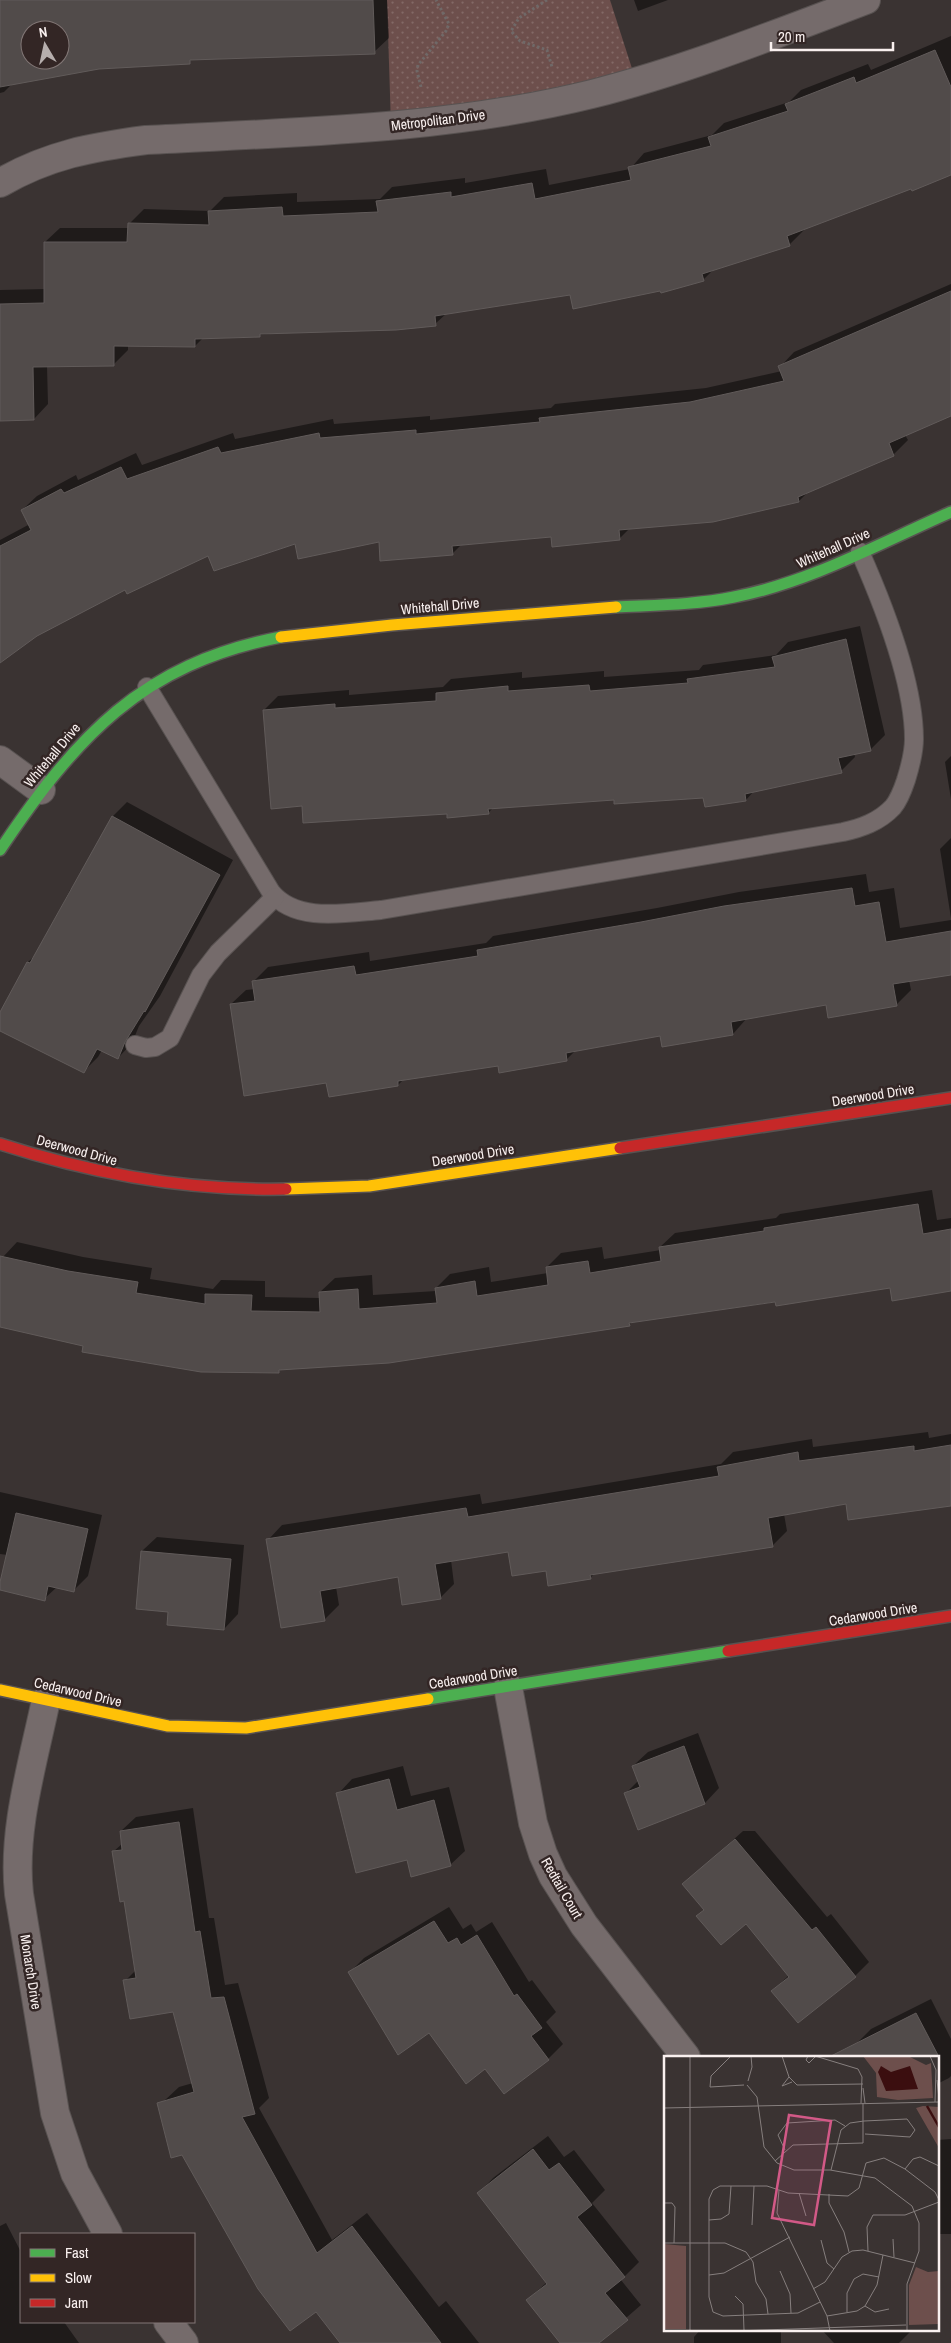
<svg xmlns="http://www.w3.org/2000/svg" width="951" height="2343" viewBox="0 0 951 2343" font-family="'Archivo Narrow',sans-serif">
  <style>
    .grass { fill: url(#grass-dots) }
    .shadow { fill: #0007; fill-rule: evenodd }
    .building { fill: #514b4a; stroke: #615b5a; fill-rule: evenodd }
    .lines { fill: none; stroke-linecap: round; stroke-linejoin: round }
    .lane-casing { stroke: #585251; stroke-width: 20 }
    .street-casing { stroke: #585251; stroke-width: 30 }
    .fast-casing { stroke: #585251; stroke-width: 14 }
    .slow-casing { stroke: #585251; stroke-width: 14 }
    .jam-casing { stroke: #585251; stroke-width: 14 }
    .path { stroke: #706968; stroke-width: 3; stroke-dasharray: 2.5 2.5; stroke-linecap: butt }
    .lane { stroke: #756b6b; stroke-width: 18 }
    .street { stroke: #756b6b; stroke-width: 28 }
    .fast { stroke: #4caf50; stroke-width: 11 }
    .slow { stroke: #ffc107; stroke-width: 11 }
    .jam { stroke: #c62828; stroke-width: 11 }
    .labels { text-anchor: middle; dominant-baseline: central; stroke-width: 5; stroke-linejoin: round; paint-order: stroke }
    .street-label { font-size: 14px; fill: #f9f0ef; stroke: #332625 }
    .inset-river { fill: none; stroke: #3b0e0f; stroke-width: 2.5 }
    .inset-road { fill: none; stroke: #867f7e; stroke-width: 1 }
    .view { fill: #d25987; fill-opacity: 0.15; stroke: #d25987; stroke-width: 2.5 }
    .inset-edge { fill: none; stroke: #f9f0ef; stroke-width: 2.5 }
  </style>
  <defs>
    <pattern id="grass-dots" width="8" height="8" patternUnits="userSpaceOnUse" patternTransform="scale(1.25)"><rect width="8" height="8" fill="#6d4f4c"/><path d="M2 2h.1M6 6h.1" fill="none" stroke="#836966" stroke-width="1.8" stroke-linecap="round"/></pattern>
  </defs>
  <rect width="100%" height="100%" fill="#3a3332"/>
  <path class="grass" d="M387,0H610L636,81L391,126Z"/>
  <g class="shadow">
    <path d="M0,0H387L389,38L374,52L193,58L189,62L99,67L12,84L4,92L0,93ZM30,30H60V60H30Z"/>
    <path d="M634,0H668L638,11Z"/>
    <path d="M951,36V173L803,228L804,230L789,245L714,269L703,280L661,289L571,293L447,313L435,324L203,338L195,346L128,345V350L113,365L47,366L48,404L34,419L0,420V290L45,289V242L60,228H129V224L144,209L210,211L224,197L297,193V202L380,199L392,187L465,178V183L546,169L549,185L630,169L644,153L712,135L724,123L789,102L801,90L868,64L871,70Z"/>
    <path d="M951,284V415L905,435L908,440L893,455L808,492L799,501L630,528L619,539L552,535L462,544L452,554L380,541L296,542L209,554L126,588L36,635L0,662V540L30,524L22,510L37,496L76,475L78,480L136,453L142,465L233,433L235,439L333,419L334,424L430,416V420L551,408L555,404L706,388L782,371L780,367L794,352Z"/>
    <path d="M860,626L885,735L871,749L854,753L855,757L841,771L754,791L746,800L706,805L704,796L615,798L493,808L488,813H448L303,805L264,710L278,696L349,690V695L443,687L451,679L522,672V678L604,671V677L699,670L703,665L776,655L788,642Z"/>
    <path d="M951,756V799L945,762Z"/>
    <path d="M127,802L233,860L160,996L139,1026L132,1043L118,1058L102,1050L98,1057L84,1071L0,1029V1014L28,962L37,954L70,890L77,884L113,816Z"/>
    <path d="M951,838V918L940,849Z"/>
    <path d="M866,874L869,892L894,888L900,928L951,920V973L909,980L911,990L896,1005L827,1004L747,1018L733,1034L661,1035L576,1050L566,1060L499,1065L404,1079L398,1085L327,1082L231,1004L246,990L255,989L253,982L268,967L369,952L370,961L486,943L493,936L657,908L739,892Z"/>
    <path d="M932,1190L937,1220L951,1218V1290L891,1287L633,1321L629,1325L281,1369L278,1372L85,1345L0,1325V1268L3,1257L17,1242L83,1257L152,1268L150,1279L213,1289L221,1280L265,1281V1297L320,1298V1292L335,1278L372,1275L373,1295L436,1291V1288L450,1274L489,1267L491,1282L548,1273L547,1267L561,1253L602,1247L604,1259L661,1250L660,1247L675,1233L776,1218L780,1214Z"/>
    <path d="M928,1432L929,1438L951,1434V1505L847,1503L784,1514L787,1531L772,1546L595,1573L590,1578L547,1569L509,1551L451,1560L454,1584L440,1598L399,1576L336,1587L339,1605L324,1620L268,1540L282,1525L480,1494L482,1504L721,1464L733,1452L812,1439L813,1447Z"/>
    <path d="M0,1492L102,1515L88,1576L73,1591L57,1587L44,1599L0,1589L8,1555L0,1554Z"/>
    <path d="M157,1537L244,1545L238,1614L224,1629L169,1611L142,1551Z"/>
    <path d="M698,1733L719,1788L705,1803L639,1828L626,1793L639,1780L633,1766L648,1752Z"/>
    <path d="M403,1766L411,1796L449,1787L465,1851L450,1865L408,1859L338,1794L352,1779Z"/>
    <path d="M193,1808L209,1918H214L225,1985L238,1983L269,2098L259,2108L332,2240L367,2213L439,2307L446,2301L479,2343H342L164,2101L179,2087L193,2083L174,2010L125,1981L136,1970L125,1900L113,1852L123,1843L121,1831L136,1817Z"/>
    <path d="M743,1831H755L827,1917L831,1914L869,1962L855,1976L773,1991L789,1975L746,1922L698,1916L705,1909L684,1884Z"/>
    <path d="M449,1907L463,1929L471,1924L476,1932L492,1922L529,1982L532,1980L556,2012L546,2022L563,2044L548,2059L504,2092L486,2067L429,2031L350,1972L364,1958Z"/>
    <path d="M931,1999L951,2039V2076L949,2078L937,2084V2057L856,2044L871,2029Z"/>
    <path d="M548,2136L564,2157L574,2150L605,2190L592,2203L639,2262L621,2280L641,2305L597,2343H562L528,2300L547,2282L479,2193L493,2178Z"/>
    <path d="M951,2139V2234H937V2140Z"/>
    <path d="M6,2223L21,2252V2322H64L79,2343H0V2226Z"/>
    <path d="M701,2329H781V2343H694V2337Z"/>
    <path d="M821,2329H913L899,2343H834Z"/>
  </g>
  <g class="building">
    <path d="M0,0H373L375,54L190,60V64L99,69L0,87ZM30,30H60V60H30Z"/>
    <path d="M935,50L951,87V175L912,191L911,189L787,236L790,246L702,274L704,281L661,293L660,291L573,309L570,295L435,316L436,326L396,330L260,334V337L195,339V347L114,346V366L33,367L34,420L0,421V304L44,303V242H127L128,223L209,225L208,211L282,207L283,216L378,212L376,201L451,192V197L532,183L535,199L631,180L628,167L711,146L708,137L788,111L785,104L854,77L856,83Z"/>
    <path d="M951,291V416L889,443L894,456L798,497L799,502L713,522L619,530L620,540L552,547L551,537L452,546L453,555L380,561L379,542L298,559L295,544L214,571L208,556L127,594L125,590L37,636L0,663V546L31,530L21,510L61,489L64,493L121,467L127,479L218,447L221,453L319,433L320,438L416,430V434L540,422L539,418L690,402L784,381L778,366Z"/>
    <path d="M846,639L871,751L838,758L842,773L745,794L746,801L705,807L703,798L614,804V800L488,809L489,814L447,818V814L303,823L302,806L271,809L263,710L335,704V708L436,701V693L508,686V691L589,685L590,691L688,683L687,679L775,667L772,657Z"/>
    <path d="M112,816L220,875L145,1012L144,1011L125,1042L118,1059L97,1049L84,1073L0,1031V1012L27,962L30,963Z"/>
    <path d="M852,888L855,906L879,902L886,942L951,931V975L893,984L897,1006L828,1018L826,1005L731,1022L733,1035L662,1047L660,1036L566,1053L567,1061L499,1073L498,1066L398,1081V1086L329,1097L326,1083L244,1096L230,1004L255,1001L252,981L354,966L356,975L478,956L477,950L641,922L724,906Z"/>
    <path d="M918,1204L923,1234L951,1229V1291L892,1301L890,1288L776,1306L775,1302L629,1323L630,1326L389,1363L279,1370V1373L201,1372L82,1352L83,1346L0,1327V1256L68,1271L138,1282L136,1293L205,1304V1294L252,1295L251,1311L320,1312L319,1292L358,1289L359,1309L437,1303L435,1288L475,1281L477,1296L548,1285L546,1267L588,1261L590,1273L661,1261L659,1247L764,1231V1228Z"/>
    <path d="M951,1445V1506L848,1520L846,1504L768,1518L773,1547L590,1575L591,1579L548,1586L546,1571L512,1576L508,1552L435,1564L441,1599L402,1605L398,1577L320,1591L325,1621L281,1628L266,1539L466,1508L468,1517L719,1476L717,1467L798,1452L799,1461L914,1446V1451Z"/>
    <path d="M16,1513L88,1529L74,1592L48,1586L45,1601L0,1590V1582Z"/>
    <path d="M141,1551L231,1559L224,1630L167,1625L168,1612L136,1609Z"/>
    <path d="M684,1746L705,1804L638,1830L624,1793L640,1787L632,1766Z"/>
    <path d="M389,1779L397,1810L434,1800L451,1866L411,1877L407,1860L356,1873L336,1793Z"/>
    <path d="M179,1822L195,1932L200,1931L211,1998L224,1997L255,2114L242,2117L317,2253L352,2226L441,2343H340L316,2312L290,2331L258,2289L182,2155L171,2158L157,2103L194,2092L173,2012L130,2019L123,1980L136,1978L124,1901L120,1902L112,1851L122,1850L120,1831Z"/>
    <path d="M735,1839L812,1930L816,1927L856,1977L798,2023L771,1991L789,1977L746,1924L721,1945L696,1916L704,1910L682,1884Z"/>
    <path d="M434,1921L448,1943L457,1938L461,1945L477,1935L514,1996L517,1994L542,2028L531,2036L549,2060L504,2094L485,2069L466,2084L429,2033L398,2055L348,1972Z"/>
    <path d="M916,2013L939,2057H829Z"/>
    <path d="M533,2149L549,2170L559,2163L592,2205L577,2217L625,2277L605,2293L628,2320L599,2343H560L526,2300L547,2284L477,2193Z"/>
  </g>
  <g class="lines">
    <g class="lane-casing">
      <g id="lane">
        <path d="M147,687L271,892C296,923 345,913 381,910L843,832C861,828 879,822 893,807C899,800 903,789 906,780C910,767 914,752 914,739C914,682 883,604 860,552"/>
        <path d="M135,1045L146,1048L155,1047L170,1038L201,975L218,953L275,897"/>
      </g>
    </g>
    <g class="street-casing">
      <g id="street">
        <path d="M0,183C48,155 92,147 146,140C295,132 446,130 592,94C686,70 776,34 866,0"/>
        <path d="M0,760L41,790"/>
        <path d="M508,1687L533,1823L543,1854L553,1876L584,1925L686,2057"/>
        <path d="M46,1700C33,1763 12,1830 19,1894L55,2113L75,2173L108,2234"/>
        <path d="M168,2322L184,2343"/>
      </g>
    </g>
    <g class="fast-casing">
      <g id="fast">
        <path d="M616,607C655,605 695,605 734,597C811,582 880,543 951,512"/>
        <path d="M0,850C76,737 141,664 281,637"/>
        <path d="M428,1699L728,1651"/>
      </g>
    </g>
    <g class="slow-casing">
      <g id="slow">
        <path d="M281,637L392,625L616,607"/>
        <path d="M286,1189L369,1186L620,1148"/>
        <path d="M0,1690L168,1726L246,1728L428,1699"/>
      </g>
    </g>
    <g class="jam-casing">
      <g id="jam">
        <path d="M0,1144C93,1174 187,1191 286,1189"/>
        <path d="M620,1148L951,1098"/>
        <path d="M728,1651L951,1616"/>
      </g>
    </g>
    <g class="path">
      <path d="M547,0L519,18L511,31L520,41L547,50L552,67"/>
      <path d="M421,87L417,71L418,65L446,31L449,24L436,0"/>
    </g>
    <use href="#lane" class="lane"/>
    <use href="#street" class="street"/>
    <use href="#fast" class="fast"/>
    <use href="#slow" class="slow"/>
    <use href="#jam" class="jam"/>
  </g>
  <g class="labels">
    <g class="street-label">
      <text transform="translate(438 120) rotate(-7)">Metropolitan Drive</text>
      <text transform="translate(833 548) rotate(-24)">Whitehall Drive</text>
      <text transform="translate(440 606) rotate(-5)">Whitehall Drive</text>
      <text transform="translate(52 755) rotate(-50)">Whitehall Drive</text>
      <text transform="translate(873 1095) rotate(-9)">Deerwood Drive</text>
      <text transform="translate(77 1150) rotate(15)">Deerwood Drive</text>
      <text transform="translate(473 1155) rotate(-9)">Deerwood Drive</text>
      <text transform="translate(873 1614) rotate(-9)">Cedarwood Drive</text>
      <text transform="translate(473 1677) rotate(-9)">Cedarwood Drive</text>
      <text transform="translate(78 1692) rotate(13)">Cedarwood Drive</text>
      <text transform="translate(562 1888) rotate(60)">Redtail Court</text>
      <text transform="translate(31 1972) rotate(81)">Monarch Drive</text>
    </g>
  </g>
  <g transform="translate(664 2056)">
    <rect width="275" height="275" fill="#3a3332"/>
    <path d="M199,0H244L262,9L267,7L269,42L234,44L213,41L212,17ZM259,50L275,51V92L252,52ZM0,188L22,190V273H0ZM252,211L264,216L275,215V268L245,269V229Z" fill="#6d4f4c"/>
    <path d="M0,194H17V224H0ZM0,238L15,252V270H0Z" fill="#6d4f4c"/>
    <path d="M217,10L227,16L246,10L254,33L222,35L214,16Z" fill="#3b0e0f"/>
    <path class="inset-river" d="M263,50L275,71"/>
    <path class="inset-road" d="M26,0V275M67,0L47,20L46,31L80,29M118,0L125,21L133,29L199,28M144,0L142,4L145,7L151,1M151,0L194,13L198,21L197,47M266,0L272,14L271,46M125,21L118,30L128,26M273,24L275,43M84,25L88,11L87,0M83,29L93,41L100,91L113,107L130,114H166L211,122L248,150L255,167V195L243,228V275M199,32L201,47M0,52L275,46M200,65L243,63L251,74L246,81L201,78M121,94L114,79L123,67L171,64L181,70M111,105L129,89L199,87V47M241,113L249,103L256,101L275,110M167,114L177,74L186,67L200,65M115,134L113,157L163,260L166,275M135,137L142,160M165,138V147L180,176L185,196M0,147H8L11,151L10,187M45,164L57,163L65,158L67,130M88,169L90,130M229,183L230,201M157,184L163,207L170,213M0,187H61L82,196L89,206L92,226L102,243L104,258M204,195L203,171L209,159H241L275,146M116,215L126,238L127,257M45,219L60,217L126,181M149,233L161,226L178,201L188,195L199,194L251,207M71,240L79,248L80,274M156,246L134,257L59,260L49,256L45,241V143L49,134L56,130H103L124,137L184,140L195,132L202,107L220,102L241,113L271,136L275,144M201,250L211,256L225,253M183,256V237L190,223L199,218L215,221M163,260L193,255L201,250L213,229L219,199M71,275L242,269"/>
    <path class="view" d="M125,59L167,65L150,169L108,162Z"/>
    <rect width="275" height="275" class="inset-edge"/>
  </g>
  <rect x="20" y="2233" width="175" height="90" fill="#332625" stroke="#827776"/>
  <rect x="30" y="2249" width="25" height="8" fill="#4caf50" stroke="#827776"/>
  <text x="65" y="2258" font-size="15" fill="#f9f0ef">Fast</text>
  <rect x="30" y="2274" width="25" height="8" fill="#ffc107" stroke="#827776"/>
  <text x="65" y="2283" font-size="15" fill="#f9f0ef">Slow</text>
  <rect x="30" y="2299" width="25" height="8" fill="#c62828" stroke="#827776"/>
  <text x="65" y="2308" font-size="15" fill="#f9f0ef">Jam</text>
  <g transform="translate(45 45) rotate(351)"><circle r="24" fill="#332625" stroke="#827776"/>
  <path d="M0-4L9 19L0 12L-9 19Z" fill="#b6aead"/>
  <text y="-8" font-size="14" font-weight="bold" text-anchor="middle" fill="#f9f0ef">N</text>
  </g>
  <path d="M771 42v8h122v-8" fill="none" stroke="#f9f0ef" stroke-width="2.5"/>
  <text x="778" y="42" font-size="15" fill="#f9f0ef" stroke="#332625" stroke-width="4" paint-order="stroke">20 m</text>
</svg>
